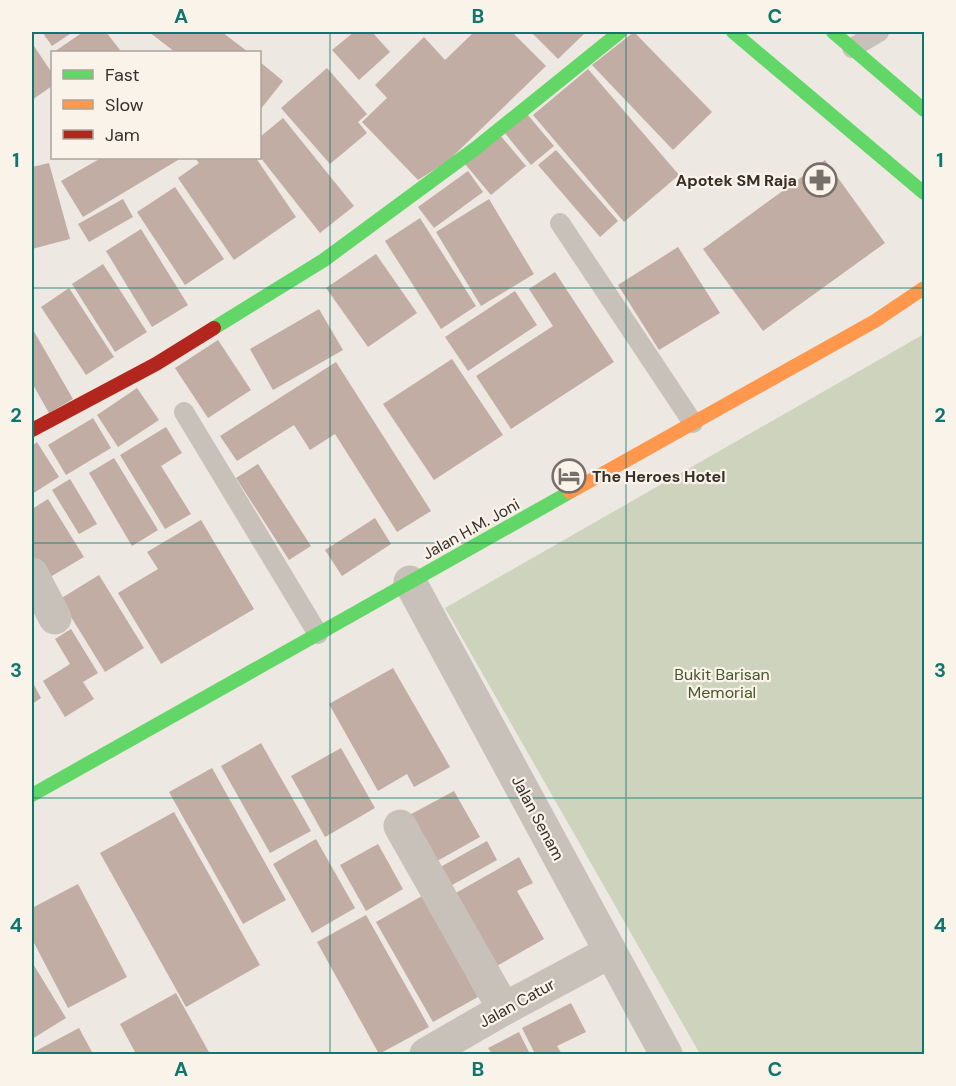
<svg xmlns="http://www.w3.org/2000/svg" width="956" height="1086" viewBox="0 0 956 1086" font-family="'DM Sans',sans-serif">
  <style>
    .green { fill: #cdd3bc }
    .building { fill: #c1ada3 }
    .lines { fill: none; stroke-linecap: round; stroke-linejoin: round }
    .lane { stroke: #c7c1ba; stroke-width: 20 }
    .street { stroke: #c7c1ba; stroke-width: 33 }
    .fast { stroke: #63d668; stroke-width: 14 }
    .slow { stroke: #ff974d; stroke-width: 14 }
    .jam { stroke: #b3261e; stroke-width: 14 }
    .grid { fill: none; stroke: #0f766e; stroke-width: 1.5; stroke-opacity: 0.55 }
    .labels { text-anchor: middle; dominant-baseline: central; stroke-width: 4.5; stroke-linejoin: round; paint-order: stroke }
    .poi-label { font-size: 16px; font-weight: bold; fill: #382e29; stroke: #faf3e9; text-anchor: end }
    .street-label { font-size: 16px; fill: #382e29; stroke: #faf3e9 }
    .park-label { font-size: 16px; fill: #45562c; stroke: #faf3e9 }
    .neatline { fill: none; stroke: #0f766e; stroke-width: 2 }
    .grid-label { font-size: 20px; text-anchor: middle; font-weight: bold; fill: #0f766e }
  </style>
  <rect width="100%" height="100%" fill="#ede8e2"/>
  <path class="green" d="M924,334V1054H700L445,608Z"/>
  <g class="building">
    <path d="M42,32H73L52,46Z"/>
    <path d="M83,32H106L120,50L116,52H54Z"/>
    <path d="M149,32H222L248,52H175Z"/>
    <path d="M354,32H372L390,52L359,80L332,50Z"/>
    <path d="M474,32H512L546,66L448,161L418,180L362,122L387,98L375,85L424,37L445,60Z"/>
    <path d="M531,32H586L558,59Z"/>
    <path d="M634,32L712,112L673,150L592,65Z"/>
    <path d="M32,43L52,73V86L32,100Z"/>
    <path d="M260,62L283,81L260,110Z"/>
    <path d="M327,68L367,114L358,122L367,133L330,164L281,108Z"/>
    <path d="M588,69L679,175L624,222L533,115Z"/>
    <path d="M527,114L554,146L531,165L504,132Z"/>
    <path d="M283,118L354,206L320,233L260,157V137Z"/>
    <path d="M500,135L526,166L491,195L465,164Z"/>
    <path d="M556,150L618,221L600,237L538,165Z"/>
    <path d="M101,158H176L178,160L83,217L61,181Z"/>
    <path d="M195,158H256L296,217L234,260L178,178L199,163Z"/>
    <path d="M825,160L885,243L763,331L703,249Z"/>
    <path d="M49,163L70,239L32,249V167Z"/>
    <path d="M468,171L483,192L434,228L418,207Z"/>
    <path d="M175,187L224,259L185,285L137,212Z"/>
    <path d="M123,199L133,217L89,242L78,224Z"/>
    <path d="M489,199L534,274L481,306L436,232Z"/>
    <path d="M420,218L476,306L441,329L385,241Z"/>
    <path d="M141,229L188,305L152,327L106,251Z"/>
    <path d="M678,247L720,313L659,350L618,285Z"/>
    <path d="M376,254L417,313L368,347L326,288Z"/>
    <path d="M103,264L147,332L115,352L72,284Z"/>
    <path d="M555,272L614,362L511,429L476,376L553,326L529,289Z"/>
    <path d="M69,288L114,357L86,375L41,307Z"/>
    <path d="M515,291L537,325L468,371L445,337Z"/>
    <path d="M319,309L343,350L273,390L250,349Z"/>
    <path d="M32,328L73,399L49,413L32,383Z"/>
    <path d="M218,340L251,390L208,418L175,368Z"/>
    <path d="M452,359L503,435L434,480L383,404Z"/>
    <path d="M336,362L431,511L397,532L335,434L310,450L294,425L237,461L220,436Z"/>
    <path d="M137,388L159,420L118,447L97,415Z"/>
    <path d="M93,418L111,448L66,475L48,445Z"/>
    <path d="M166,427L182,453L161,466L191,514L165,529L120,455Z"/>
    <path d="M37,442L59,477L32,494V446Z"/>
    <path d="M114,458L158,530L132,546L89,473Z"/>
    <path d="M258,464L311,546L289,560L236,478Z"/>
    <path d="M70,479L97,524L79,534L52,490Z"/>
    <path d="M48,499L84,557L45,580L32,557V509Z"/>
    <path d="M375,518L391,544L342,576L325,550Z"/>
    <path d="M201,520L254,609L161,664L118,593L158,569L147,552Z"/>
    <path d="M99,575L144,648L105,672L60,599Z"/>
    <path d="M71,629L98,673L83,682L94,699L65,717L43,681L70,664L55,639Z"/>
    <path d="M393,668L450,767L414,787L407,774L378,791L329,704Z"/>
    <path d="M32,681L41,698L32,704Z"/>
    <path d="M261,743L311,831L270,853L221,766Z"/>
    <path d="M341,748L375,808L325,837L291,776Z"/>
    <path d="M212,768L286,900L243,924L169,792Z"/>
    <path d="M454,791L480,837L430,865L404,818Z"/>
    <path d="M174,812L260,965L186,1007L100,853Z"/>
    <path d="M316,839L355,908L312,933L273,864Z"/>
    <path d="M487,841L497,860L445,889L435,870Z"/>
    <path d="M378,844L403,889L366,911L340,865Z"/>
    <path d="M519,857L533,883L517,891L544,939L488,971L447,898Z"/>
    <path d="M78,884L127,977L68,1008L32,939V908Z"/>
    <path d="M422,896L478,997L433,1022L376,922Z"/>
    <path d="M366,915L429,1027L379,1054L317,942Z"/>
    <path d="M32,962L66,1018L32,1039Z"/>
    <path d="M176,993L210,1054H136L120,1024Z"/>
    <path d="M571,1003L586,1032L557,1046L562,1054H535L522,1028Z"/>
    <path d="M79,1028L93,1054H32V1053Z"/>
    <path d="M519,1032L530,1054H492L488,1048Z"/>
  </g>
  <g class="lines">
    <g class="lane">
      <path d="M852,48L879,32"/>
      <path d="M560,223L693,423"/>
      <path d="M184,412L318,634"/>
    </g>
    <g class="street">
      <path d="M32,574L55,618"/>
      <path d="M410,582L666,1054"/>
      <path d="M400,826L504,1009"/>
      <path d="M426,1054L504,1009L610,952"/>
    </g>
    <g class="fast">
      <path d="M733,32L924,193"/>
      <path d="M833,32L924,110"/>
      <path d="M214,328L324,260L476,148L620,32"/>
      <path d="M32,795L570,492"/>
    </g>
    <path class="slow" d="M570,492L875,321L924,288"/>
    <path class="jam" d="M32,430L156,364L214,328"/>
  </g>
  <path class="grid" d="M330,32V1054M626,32V1054M32,288H924M32,543H924M32,798H924"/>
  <defs>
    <g id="pharmacy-ring" transform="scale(1.725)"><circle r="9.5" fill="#faf3e9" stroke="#776f6a" stroke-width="1.5"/><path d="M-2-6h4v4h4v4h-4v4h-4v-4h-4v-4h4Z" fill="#776f6a"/></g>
    <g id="hotel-ring" transform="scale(1.725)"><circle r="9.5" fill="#faf3e9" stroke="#776f6a" stroke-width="1.5"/><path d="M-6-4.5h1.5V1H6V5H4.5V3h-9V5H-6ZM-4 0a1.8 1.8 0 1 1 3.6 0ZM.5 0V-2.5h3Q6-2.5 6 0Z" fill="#776f6a"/></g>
  </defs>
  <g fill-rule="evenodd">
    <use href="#pharmacy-ring" x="820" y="180"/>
    <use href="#hotel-ring" x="569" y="476"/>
  </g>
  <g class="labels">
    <g class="poi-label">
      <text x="797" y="180">Apotek SM Raja</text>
      <text x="592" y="476" text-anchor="start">The Heroes Hotel</text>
    </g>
    <g class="street-label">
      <text transform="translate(471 529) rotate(-29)">Jalan H.M. Joni</text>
      <text transform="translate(538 818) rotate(62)">Jalan Senam</text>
      <text transform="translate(517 1003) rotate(-29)">Jalan Catur</text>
    </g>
    <g class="park-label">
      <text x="722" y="674">Bukit Barisan<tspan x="722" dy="18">Memorial</tspan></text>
    </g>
  </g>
  <rect width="956" height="1086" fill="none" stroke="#faf3e9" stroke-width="66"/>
  <rect x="51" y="51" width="210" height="108" fill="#faf3e9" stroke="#aca49c" stroke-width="1.5"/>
  <rect x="63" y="70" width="30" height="9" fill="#63d668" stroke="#aca49c" stroke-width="1.5"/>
  <text x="105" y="81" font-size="18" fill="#382e29">Fast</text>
  <rect x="63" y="100" width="30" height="9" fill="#ff974d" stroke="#aca49c" stroke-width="1.5"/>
  <text x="105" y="111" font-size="18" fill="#382e29">Slow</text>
  <rect x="63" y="130" width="30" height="9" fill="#b3261e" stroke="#aca49c" stroke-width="1.5"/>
  <text x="105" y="141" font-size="18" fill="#382e29">Jam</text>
  <rect x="33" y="33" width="890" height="1020" class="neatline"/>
  <g class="grid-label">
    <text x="181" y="23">A</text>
    <text x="478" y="23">B</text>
    <text x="775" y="23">C</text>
    <text x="16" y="167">1</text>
    <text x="940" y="167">1</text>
    <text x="16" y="422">2</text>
    <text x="940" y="422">2</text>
    <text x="16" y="677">3</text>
    <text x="940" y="677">3</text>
    <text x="16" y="932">4</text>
    <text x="940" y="932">4</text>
    <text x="181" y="1076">A</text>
    <text x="478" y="1076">B</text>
    <text x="775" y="1076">C</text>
  </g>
</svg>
